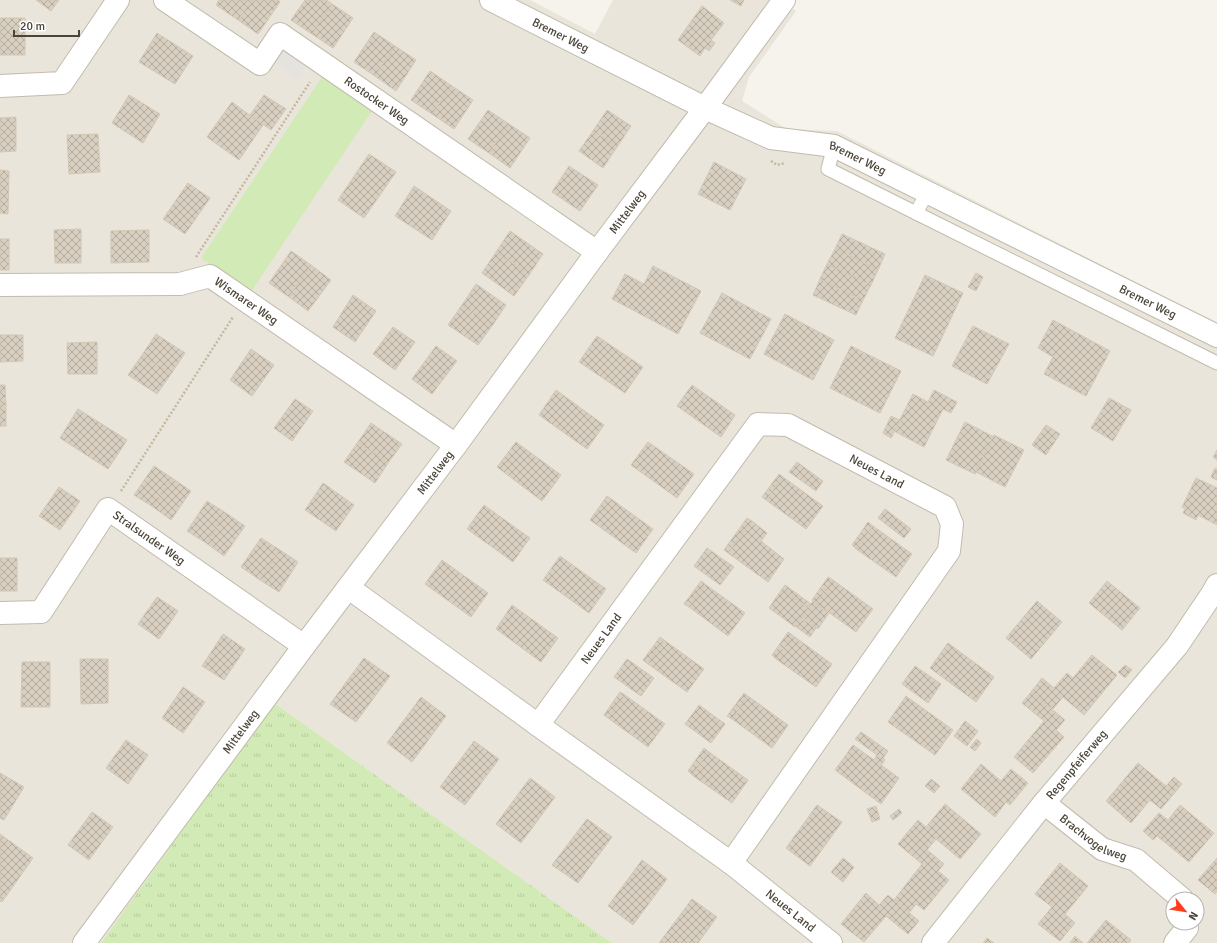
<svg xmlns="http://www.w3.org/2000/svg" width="1217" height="943" viewBox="0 0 1217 943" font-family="Signika,sans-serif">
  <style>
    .residential { fill: #eae5da; fill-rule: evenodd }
    .grass { fill: url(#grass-tufts) }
    .green { fill: #d2eab5 }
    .parking { fill: #e5e3e0 }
    .building { fill: url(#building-cross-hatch); stroke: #d3c7b4 }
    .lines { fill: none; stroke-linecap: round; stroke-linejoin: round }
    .lane-casing { stroke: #c2bbae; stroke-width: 15 }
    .street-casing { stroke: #c2bbae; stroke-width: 24 }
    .path { stroke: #c4b79f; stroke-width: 2.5; stroke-dasharray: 2 2; stroke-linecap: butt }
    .lane { stroke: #fff; stroke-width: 13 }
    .street { stroke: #fff; stroke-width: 22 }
    .labels { text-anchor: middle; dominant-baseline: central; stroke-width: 4; stroke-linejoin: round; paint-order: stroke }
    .street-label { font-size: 12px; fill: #4b4439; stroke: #fff }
  </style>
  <defs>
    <pattern id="grass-tufts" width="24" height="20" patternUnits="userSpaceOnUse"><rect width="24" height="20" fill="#d2eab5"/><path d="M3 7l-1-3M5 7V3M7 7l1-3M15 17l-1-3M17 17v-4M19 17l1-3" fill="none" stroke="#b6ca9c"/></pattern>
    <pattern id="building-cross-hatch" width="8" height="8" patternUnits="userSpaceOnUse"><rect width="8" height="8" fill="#d8cfc1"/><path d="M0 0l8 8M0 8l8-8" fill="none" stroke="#b1aa9e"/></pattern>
  </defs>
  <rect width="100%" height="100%" fill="#f6f3ec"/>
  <path class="residential" d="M0,0H530L595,34L613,0H780L796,11L749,77L742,101L787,129L837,131L1217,323V943H612L274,703L101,943H0ZM1173,899H1197V923H1173Z"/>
  <path class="grass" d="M274,703L612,943H101Z"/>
  <path class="green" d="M324,74L374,108L251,292L201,258Z"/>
  <path class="parking" d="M285,48L308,63L298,79L275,64Z"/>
  <g class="building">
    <path d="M36,0H59L51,11Z"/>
    <path d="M219,0H252L238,20L216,5Z"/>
    <path d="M252,0H278L280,2L258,34L238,20Z"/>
    <path d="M305,0H327L332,4L312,34L291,20Z"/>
    <path d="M730,0H744L741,6Z"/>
    <path d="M332,4L353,18L333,48L312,34Z"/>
    <path d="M702,6L724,23L711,40L715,43L709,51L705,48L700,56L678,40Z"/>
    <rect x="0" y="18" width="25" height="37"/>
    <path d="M374,32L395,46L375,76L354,62Z"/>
    <path d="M157,33L193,56L175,84L139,62Z"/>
    <path d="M395,46L416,60L396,91L375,76Z"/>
    <path d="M430,71L452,86L432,114L411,100Z"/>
    <path d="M452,86L473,100L454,129L432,114Z"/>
    <path d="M129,95L160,114L143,143L112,123Z"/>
    <path d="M264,95L286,109L271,130L250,115Z"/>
    <path d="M232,102L263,125L239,160L207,137Z"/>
    <path d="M488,110L509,124L489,153L468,139Z"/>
    <path d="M607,110L631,126L617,147L593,131Z"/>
    <path d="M16,117V151L0,152V118Z"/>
    <path d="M509,124L530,138L510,168L489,153Z"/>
    <path d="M593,131L617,147L603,168L579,151Z"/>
    <path d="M98,134L100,172L69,174L67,135Z"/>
    <path d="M369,154L396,172L364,218L338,200Z"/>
    <path d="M714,162L746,179L730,210L698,194Z"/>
    <path d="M569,166L598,185L580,211L552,192Z"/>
    <path d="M0,170L9,171L8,214L0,213Z"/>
    <path d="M188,183L210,198L185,234L163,219Z"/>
    <path d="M414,186L451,211L432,240L395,216Z"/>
    <path d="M81,229V263H55L54,230Z"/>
    <path d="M149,230V262L111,263V231Z"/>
    <path d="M510,231L543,254L529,275L496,252Z"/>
    <path d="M842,234L885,254L878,270L835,249Z"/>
    <rect x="0" y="239" width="9" height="31"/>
    <path d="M835,249L878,270L871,285L827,264Z"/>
    <path d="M291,251L311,265L289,297L269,283Z"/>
    <path d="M496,252L529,275L514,296L482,273Z"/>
    <path d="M827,264L871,285L863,300L820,279Z"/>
    <path d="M311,265L331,280L308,311L289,297Z"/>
    <path d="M653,266L701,291L678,334L612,299L625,274L644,284Z"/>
    <path d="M976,273L983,277L976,291L968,287Z"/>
    <path d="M925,275L963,293L933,356L895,338Z"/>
    <path d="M820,279L863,300L856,315L813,295Z"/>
    <path d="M476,284L506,305L492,326L462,305Z"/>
    <path d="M722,293L771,319L750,359L700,333Z"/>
    <path d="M353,295L376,311L355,342L333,327Z"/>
    <path d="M462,305L492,326L478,345L448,325Z"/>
    <path d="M785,314L834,340L813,380L764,354Z"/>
    <path d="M1053,320L1110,351L1086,396L1044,374L1053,357L1038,348Z"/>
    <path d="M973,326L1009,344L987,384L952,366Z"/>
    <path d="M393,327L415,342L395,370L373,354Z"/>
    <path d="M156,334L185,353L171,374L142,355Z"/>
    <path d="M0,335H23V361L0,362Z"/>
    <path d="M597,336L643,367L625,393L579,362Z"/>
    <path d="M97,342V374H68L67,343Z"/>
    <path d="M436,346L457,361L432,394L412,379Z"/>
    <path d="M851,346L901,371L880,413L830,388Z"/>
    <path d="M251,349L274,365L252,396L230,380Z"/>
    <path d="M142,355L171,374L157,394L128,375Z"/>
    <path d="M0,385H5L6,405H0Z"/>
    <path d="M692,385L735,415L721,437L677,406Z"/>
    <path d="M556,390L604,425L587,449L539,415Z"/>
    <path d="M934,390L957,402L951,413L943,409L924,447L894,431L913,394L928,402Z"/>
    <path d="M1109,398L1131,410L1113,441L1091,428Z"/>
    <path d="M295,399L313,411L292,441L274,428Z"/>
    <rect x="0" y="405" width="6" height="21"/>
    <path d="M78,409L127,440L108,469L60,438Z"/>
    <path d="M891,416L900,420L891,438L883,433Z"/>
    <path d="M965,422L994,437L975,474L946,460Z"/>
    <path d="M371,423L402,444L388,463L358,442Z"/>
    <path d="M1046,425L1060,434L1046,455L1032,445Z"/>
    <path d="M994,435L1024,450L1005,487L976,472Z"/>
    <path d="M358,442L388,463L375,483L344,462Z"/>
    <path d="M516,442L561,475L542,501L497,467Z"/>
    <path d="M648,442L694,474L677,498L631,465Z"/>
    <path d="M1217,450V460L1213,457Z"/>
    <path d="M797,462L823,481L816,491L789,472Z"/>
    <path d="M154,466L172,478L153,507L134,495Z"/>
    <path d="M1215,468L1217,469V480L1211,477Z"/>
    <path d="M779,474L783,477L766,500L762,497Z"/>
    <path d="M783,477L823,506L806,529L766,500Z"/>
    <path d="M172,478L191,491L171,520L153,507Z"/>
    <path d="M1196,478L1217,488V525L1198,515L1196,520L1183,513L1185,509L1182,507Z"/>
    <path d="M323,483L354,505L336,531L305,510Z"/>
    <path d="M59,487L80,501L60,530L39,516Z"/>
    <path d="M607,496L653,529L636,553L590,520Z"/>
    <path d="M207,501L226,513L206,543L187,531Z"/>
    <path d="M484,505L530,538L513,562L467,529Z"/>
    <path d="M885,509L911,529L904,538L878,518Z"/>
    <path d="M226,513L245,526L224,556L206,543Z"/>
    <path d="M747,518L752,521L728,553L724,550Z"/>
    <path d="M752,521L767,533L761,541L784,559L768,582L728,553Z"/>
    <path d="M868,522L873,526L856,549L852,545Z"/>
    <path d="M873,526L912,554L896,577L856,549Z"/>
    <path d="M261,538L280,550L260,580L241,567Z"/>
    <path d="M707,548L734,567L720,585L694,566Z"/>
    <path d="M280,550L298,562L279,592L260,580Z"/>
    <path d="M560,556L606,589L589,613L543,580Z"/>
    <rect x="0" y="558" width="17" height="33"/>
    <path d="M442,560L488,593L471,617L425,584Z"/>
    <path d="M828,577L833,580L816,603L812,600Z"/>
    <path d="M833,580L873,609L856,632L816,603Z"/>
    <path d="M701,581L705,584L689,607L684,604Z"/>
    <path d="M1107,581L1140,608L1122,630L1089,603Z"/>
    <path d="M705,584L745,613L728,636L689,607Z"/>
    <path d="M785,585L811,604L809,608L782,589Z"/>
    <path d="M782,589L809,608L795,627L769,608Z"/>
    <path d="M157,597L178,611L159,639L138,624Z"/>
    <path d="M813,601L829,613L818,629L802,617Z"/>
    <path d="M1037,601L1062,622L1031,659L1006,638Z"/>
    <path d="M512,605L558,638L541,662L496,629Z"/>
    <path d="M801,618L816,628L810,637L795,626Z"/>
    <path d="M788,632L832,664L816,687L776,659L789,641L784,638Z"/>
    <path d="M223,634L245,649L224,680L202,666Z"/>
    <path d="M660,637L664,640L648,664L643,660Z"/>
    <path d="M784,638L789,641L776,659L772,655Z"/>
    <path d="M664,640L704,669L687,692L648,664Z"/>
    <path d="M948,643L994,677L976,702L930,668Z"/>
    <path d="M1092,655L1117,675L1084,715L1063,697L1053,709L1031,692L1042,678L1054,688L1067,673L1073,678Z"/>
    <path d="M364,658L390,676L356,722L330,704Z"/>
    <path d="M80,659H108V703L81,704Z"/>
    <path d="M627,659L654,678L641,696L614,677Z"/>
    <path d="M22,662H50V707H21Z"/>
    <path d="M1125,665L1132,670L1125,678L1118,672Z"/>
    <path d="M915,666L941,684L928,703L902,684Z"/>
    <path d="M183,687L205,702L183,733L162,718Z"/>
    <path d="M620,692L625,695L608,718L604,715Z"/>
    <path d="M1031,692L1065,720L1056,730L1064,737L1033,773L1014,757L1044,721L1022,703Z"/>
    <path d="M744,693L748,696L732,719L727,716Z"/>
    <path d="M625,695L665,724L648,747L608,718Z"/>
    <path d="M748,696L788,725L772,748L732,719Z"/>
    <path d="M906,696L953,730L935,755L888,722Z"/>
    <path d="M421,697L446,716L412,762L387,743Z"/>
    <path d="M699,705L725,724L711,743L685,724Z"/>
    <path d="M965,721L978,731L967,746L954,736Z"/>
    <path d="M861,732L888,751L883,758L885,760L881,765L899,778L881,804L835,770L853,745L874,760L877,755L855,739Z"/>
    <path d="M977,739L981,743L975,751L970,747Z"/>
    <path d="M126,740L148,755L128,784L106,768Z"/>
    <path d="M474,741L499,759L465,805L440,787Z"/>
    <path d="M704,748L709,752L692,775L688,771Z"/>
    <path d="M709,752L748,780L732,803L692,775Z"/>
    <path d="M1138,763L1166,786L1174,777L1182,784L1161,809L1150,800L1131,823L1106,801Z"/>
    <path d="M981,764L1001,781L1011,769L1028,783L1010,805L1006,802L995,817L961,789Z"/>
    <path d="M0,773L24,787L4,820L0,818Z"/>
    <path d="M530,778L555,797L521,843L496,824Z"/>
    <path d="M931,779L940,786L934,793L925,786Z"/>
    <path d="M945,804L981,834L960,859L936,839L927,850L907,833L918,820L926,827Z"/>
    <path d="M817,805L842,822L810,866L786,848Z"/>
    <path d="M1180,805L1214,833L1189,862L1157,836L1153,840L1143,831L1159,813L1168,820Z"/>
    <path d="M876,806L880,819L872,822L867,809Z"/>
    <path d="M899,809L902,813L893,820L890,816Z"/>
    <path d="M92,812L113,827L89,860L68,845Z"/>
    <path d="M587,819L612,837L578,883L552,865Z"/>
    <path d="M907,833L944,864L938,871L949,880L924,910L916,904L909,913L894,900L922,864L898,844Z"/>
    <path d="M0,834L33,858L2,902L0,901Z"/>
    <path d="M843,858L854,867L843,882L831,872Z"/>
    <path d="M1217,858V892L1215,894L1198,880Z"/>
    <path d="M642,860L667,879L633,925L608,906Z"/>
    <path d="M1060,863L1088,886L1065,914L1075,923L1060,941L1038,924L1052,907L1035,894Z"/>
    <path d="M866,893L879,905L888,895L919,921L908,934L886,916L864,942L841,924Z"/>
    <path d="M692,899L717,917L698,943H659Z"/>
    <path d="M1106,920L1131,940L1129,943H1087Z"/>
    <path d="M1075,936L1083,943H1070Z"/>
    <path d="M987,938L994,943H983Z"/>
  </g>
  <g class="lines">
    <g class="lane-casing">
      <g id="lane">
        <path d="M834,146L828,169L916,213"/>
        <path d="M927,193L916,213L1217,363"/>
      </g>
    </g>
    <g class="street-casing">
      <g id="street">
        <path id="s1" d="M165,0L260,64L280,34L597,252"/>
        <path id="s2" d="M491,0L705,108L771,138L834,146L1217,336"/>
        <path d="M0,86L62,83L118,0"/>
        <path id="s3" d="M0,285L180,284L210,276L456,445"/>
        <path id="s4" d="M349,588L538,725L731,863L831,943"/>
        <path id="s5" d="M0,613L41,612L108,509L304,646"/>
        <path id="s6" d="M538,725L758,424L788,425L945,507L952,524L949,551L731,863"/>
        <path id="s7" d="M1044,803L1102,849L1136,860L1182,899"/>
        <path id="s8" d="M84,943L304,646L456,445L597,252L705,108L784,0"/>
        <path id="s9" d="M933,943L1044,803L1177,646L1212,594L1217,585"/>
        <path d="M1175,943L1187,928L1186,923"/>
      </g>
    </g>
    <g class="path">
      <path d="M771,161L777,165L785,163"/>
      <path d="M196,257L310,82"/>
      <path d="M121,491L233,317"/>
    </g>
    <use href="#lane" class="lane"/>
    <use href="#street" class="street"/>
  </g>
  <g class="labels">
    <g class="street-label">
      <text stroke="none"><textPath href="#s2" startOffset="78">Bremer Weg</textPath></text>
      <text stroke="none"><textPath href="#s1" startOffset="268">Rostocker Weg</textPath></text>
      <text stroke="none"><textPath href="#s2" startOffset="402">Bremer Weg</textPath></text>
      <text stroke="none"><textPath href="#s8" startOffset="911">Mittelweg</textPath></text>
      <text stroke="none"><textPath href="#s3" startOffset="255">Wismarer Weg</textPath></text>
      <text stroke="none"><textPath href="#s2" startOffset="726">Bremer Weg</textPath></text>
      <text stroke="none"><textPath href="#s6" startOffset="503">Neues Land</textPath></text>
      <text stroke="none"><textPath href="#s8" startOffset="587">Mittelweg</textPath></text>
      <text stroke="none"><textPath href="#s5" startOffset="214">Stralsunder Weg</textPath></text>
      <text stroke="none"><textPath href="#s6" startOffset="107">Neues Land</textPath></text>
      <text stroke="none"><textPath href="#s8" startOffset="263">Mittelweg</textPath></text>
      <text stroke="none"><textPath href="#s9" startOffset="229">Regenpfeiferweg</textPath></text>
      <text stroke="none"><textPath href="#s7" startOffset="61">Brachvogelweg</textPath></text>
      <text stroke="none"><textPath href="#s4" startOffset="547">Neues Land</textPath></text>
    </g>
  </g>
  <g transform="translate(1185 911) rotate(120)"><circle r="19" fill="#ffffff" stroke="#b7b4b0"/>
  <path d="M0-3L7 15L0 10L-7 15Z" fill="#fc3f1d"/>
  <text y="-6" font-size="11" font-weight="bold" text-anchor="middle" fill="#4b4439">N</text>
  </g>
  <path d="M14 30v6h65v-6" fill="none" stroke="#4b4439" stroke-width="2"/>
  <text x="20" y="30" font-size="12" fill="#4b4439" stroke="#ffffff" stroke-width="3" paint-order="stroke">20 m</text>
</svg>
